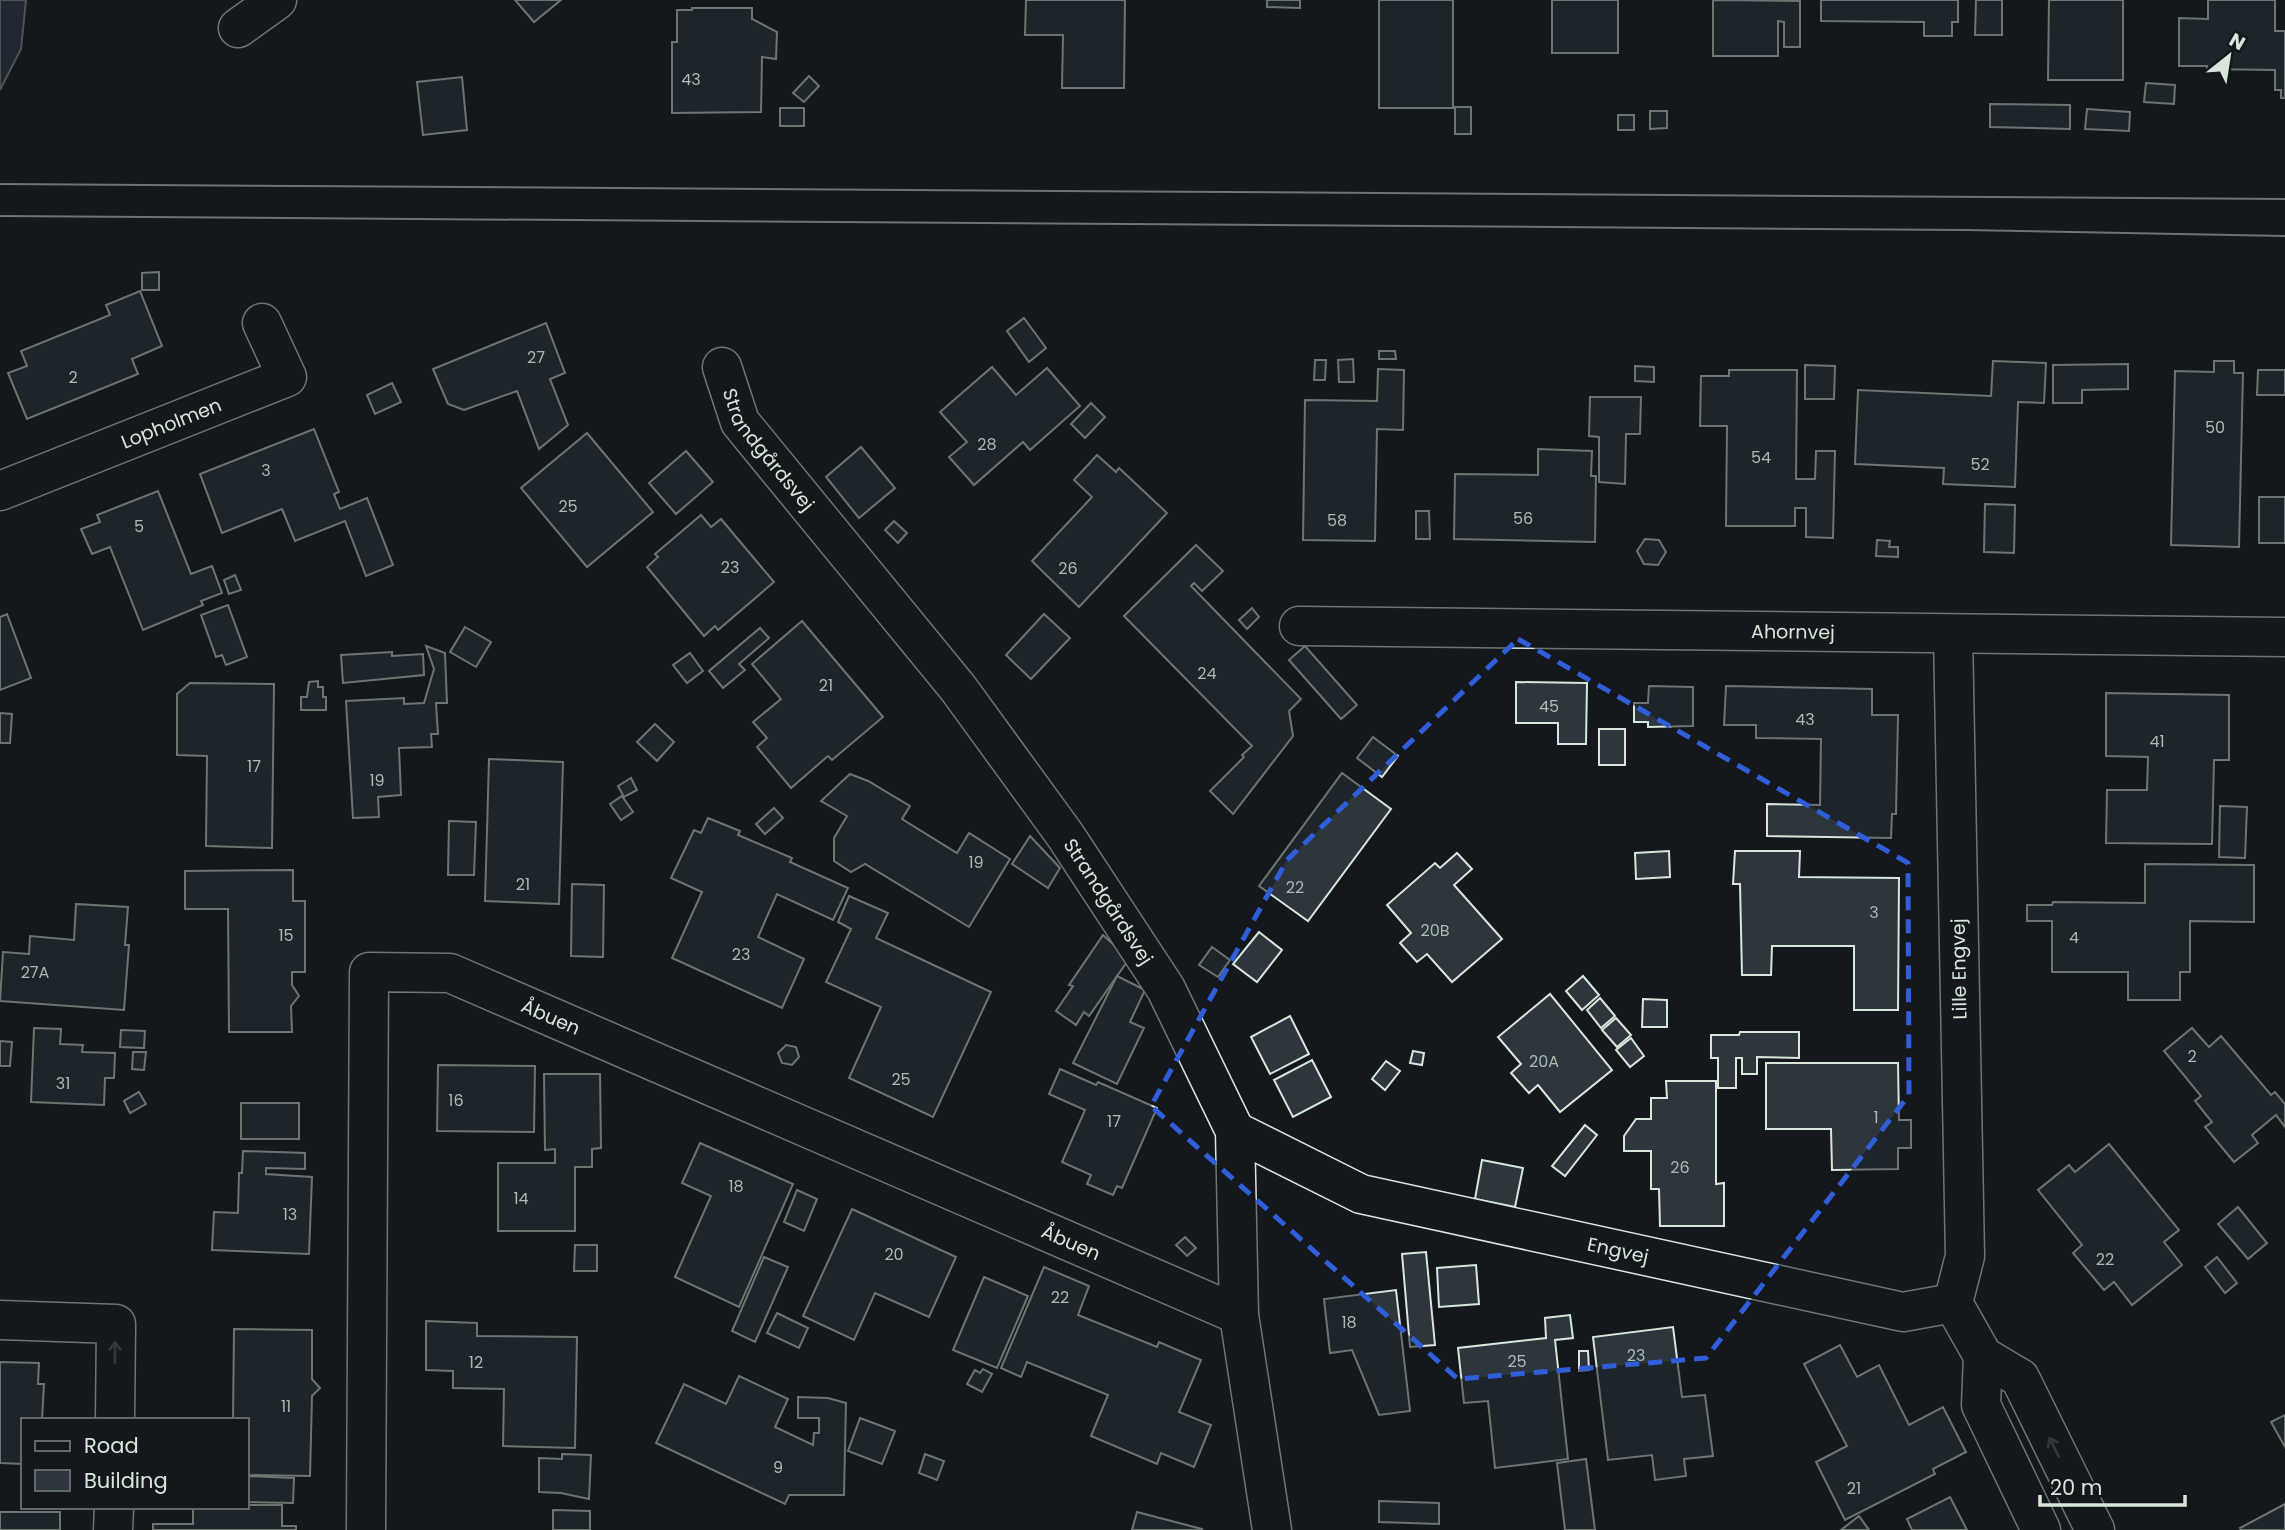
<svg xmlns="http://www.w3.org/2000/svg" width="2285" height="1530" viewBox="0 0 2285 1530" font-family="Poppins,sans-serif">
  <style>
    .water { fill: #2f3f4d; stroke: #939e99; stroke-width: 2 }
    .building { fill: #2c363c; stroke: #d8e6dc; stroke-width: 2 }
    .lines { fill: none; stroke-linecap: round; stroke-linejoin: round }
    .minor-casing { stroke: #d8e6dc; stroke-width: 41 }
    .minor { stroke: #14181c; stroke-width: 38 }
    .tram { stroke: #d8e6dc; stroke-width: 2 }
    .oneway { stroke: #59605f }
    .marked { fill: none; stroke: #305dd8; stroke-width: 5; stroke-dasharray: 14 9; stroke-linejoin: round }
    .labels { text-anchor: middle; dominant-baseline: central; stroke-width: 5; stroke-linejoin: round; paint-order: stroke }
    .number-label { font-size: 16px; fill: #adbab4 }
    .street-label { font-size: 19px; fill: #d8e6dc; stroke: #14181c }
  </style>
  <rect width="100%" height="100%" fill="#14181c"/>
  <path class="water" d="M0,0H26L21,49L0,90Z"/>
  <g class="building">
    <path d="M515,0H561L534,22Z"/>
    <path d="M1026,0H1125L1124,88H1062L1063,35H1025Z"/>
    <path d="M1267,0H1300V8L1267,7Z"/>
    <rect x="1379" y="0" width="74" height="108"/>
    <rect x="1552" y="0" width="66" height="53"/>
    <path d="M1713,0L1800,1V47H1784V22L1778,21V56H1713Z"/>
    <path d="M1821,0H1958V22H1952V36H1924V22L1821,21Z"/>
    <path d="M1976,0H2002V35H1975Z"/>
    <path d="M2049,0H2123V80H2048Z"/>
    <path d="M2208,0H2275V31H2285V98H2281V90H2275V70L2207,69V66H2179V18L2208,19Z"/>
    <path d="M692,8H752V19L777,32L776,59L762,57L761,112L672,113V42H677V10H692Z"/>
    <path d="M809,76L819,86L804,102L793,93Z"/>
    <path d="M462,77L467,130L423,135L417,82Z"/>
    <path d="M2146,83L2175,85L2174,104L2144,102Z"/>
    <path d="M1990,104L2070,105V129L1990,127Z"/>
    <rect x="1455" y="107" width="16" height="27"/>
    <rect x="780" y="108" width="24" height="18"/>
    <path d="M2087,109L2130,112L2129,131L2085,129Z"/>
    <path d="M1650,111H1667V128L1650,129Z"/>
    <rect x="1618" y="115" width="16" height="15"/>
    <path d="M159,272V290H142V273Z"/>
    <path d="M140,291L162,346L132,359L138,374L27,419L8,373L27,366L21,351L110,315L106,305Z"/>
    <path d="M1024,318L1046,348L1029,362L1007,331Z"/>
    <path d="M546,323L565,373L550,379L568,425L539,449L517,391L464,410L448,404L433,369Z"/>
    <path d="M1379,351H1395L1396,359H1379Z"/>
    <path d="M1353,359L1354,382H1339L1338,360Z"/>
    <path d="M1315,360H1326L1325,380H1314Z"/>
    <path d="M1993,361L2046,363L2044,403L2018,402L2015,487L1943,484L1944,468L1855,464L1858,390L1991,396Z"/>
    <path d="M2214,361H2234V373H2243L2239,547L2171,545L2175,371L2214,372Z"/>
    <path d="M2128,364V389L2082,390V403H2053V365Z"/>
    <path d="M1805,365L1835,366L1834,399H1805Z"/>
    <path d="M1635,366L1654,367V382L1635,381Z"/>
    <path d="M992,367L1016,395L1047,368L1080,406L1030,450L1023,442L974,485L949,457L967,442L940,412Z"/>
    <path d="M1378,369L1404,370L1403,430L1377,429L1375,541L1303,540L1305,400L1377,401Z"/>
    <path d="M1729,370H1797L1796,479H1815L1816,451H1835L1833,538L1806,537V508H1795V526H1726L1727,426H1700L1701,376H1729Z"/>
    <path d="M2258,370H2285V395H2257Z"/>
    <path d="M392,383L401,402L375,414L367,395Z"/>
    <path d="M1590,397H1641L1640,434H1626L1625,484L1599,482V437L1589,436Z"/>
    <path d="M1091,403L1105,417L1085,438L1071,424Z"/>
    <path d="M314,429L339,492L334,494L340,509L367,498L393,565L366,576L345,521L295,541L282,509L222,533L200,474Z"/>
    <path d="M587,433L653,512L587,567L521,488Z"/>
    <path d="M861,447L895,488L859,518L826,477Z"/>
    <path d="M1538,449L1592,451L1591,476H1596L1595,542L1454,539L1455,474L1538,475Z"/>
    <path d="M686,451L713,482L676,514L649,483Z"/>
    <path d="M1097,455L1116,472L1119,468L1167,513L1079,607L1032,561L1092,497L1074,480Z"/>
    <path d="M158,491L191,574L212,566L222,593L201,601L203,605L143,630L110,547L92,554L81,529L100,522L97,515Z"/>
    <rect x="2259" y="497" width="26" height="46"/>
    <path d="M1985,504L2015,505L2014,553L1984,552Z"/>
    <path d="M1416,511H1429L1430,539H1416Z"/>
    <path d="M701,515L711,527L721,519L774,582L718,630L715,626L704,636L647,567L658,557L655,554Z"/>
    <path d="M894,521L907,533L898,543L885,530Z"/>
    <path d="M1645,539L1659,540L1666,552L1658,565L1644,564L1637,551Z"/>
    <path d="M1877,540L1890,541L1889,547H1898V557L1876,556Z"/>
    <path d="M1196,545L1223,571L1202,591L1194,583L1191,586L1301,699L1289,711L1293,736L1233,814L1210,791L1244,757L1242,755L1252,746L1124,616Z"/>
    <path d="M235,575L241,590L229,594L224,580Z"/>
    <path d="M228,605L247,657L226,665L222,655L216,657L201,615Z"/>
    <path d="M1252,608L1259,617L1247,629L1239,620Z"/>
    <path d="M7,614L31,678L0,690V617Z"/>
    <path d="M1044,614L1070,638L1031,679L1006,655Z"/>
    <path d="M802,621L883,717L832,760L828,756L791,788L757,747L767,738L753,722L781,699L752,664Z"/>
    <path d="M465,627L491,642L476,667L450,652Z"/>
    <path d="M760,628L769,638L739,664L745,670L723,688L709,671Z"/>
    <path d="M426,646L445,653L447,703H436L438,734H431L432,747L399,748L401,795L378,797L379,817L353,818L346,701L404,698V704L424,703L434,669Z"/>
    <path d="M1305,646L1357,705L1341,719L1289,660Z"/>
    <path d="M392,652V656L423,654L424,675L343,683L341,655Z"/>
    <path d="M690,653L703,671L687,683L673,665Z"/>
    <path d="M318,681V687H323V697H326V710H301V697H307L309,682Z"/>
    <path d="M1516,682L1587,683L1586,744H1558V723H1516Z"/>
    <path d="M190,683L274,684L272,848L206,846L207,756L177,755V694Z"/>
    <path d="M1649,686L1693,687V726L1648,727V722H1634V703H1648Z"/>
    <path d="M1726,686L1872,689V715H1898L1896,814H1892L1891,838L1767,836V804L1820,805L1821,739L1756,738V725H1724Z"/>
    <path d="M2106,693L2229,695V760H2214L2212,844L2106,843L2107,790H2147L2148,757L2106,756Z"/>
    <path d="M0,713L12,714L10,743H0Z"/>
    <path d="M655,724L674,742L657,761L637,742Z"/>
    <rect x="1599" y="729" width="26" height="36"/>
    <path d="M1373,737L1398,756L1382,777L1357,758Z"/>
    <path d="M489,759L563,762L559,904L485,901Z"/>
    <path d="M1342,773L1391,809L1308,921L1259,886Z"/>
    <path d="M850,774L868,781L910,806L902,819L957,853L969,833L1010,859L969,927L865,864L851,872L834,861V838L847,816L821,801Z"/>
    <path d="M631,778L637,790L624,797L618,786Z"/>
    <path d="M622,796L633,812L621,820L610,804Z"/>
    <path d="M2220,806L2247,807L2245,858L2219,857Z"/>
    <path d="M774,808L783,818L765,834L756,824Z"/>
    <path d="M708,818L740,831L738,835L792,858L790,862L848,888L833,920L777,894L758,937L804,959L782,1008L672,958L702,892L671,878L694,830L701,833Z"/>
    <path d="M449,821L476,822L474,875H448Z"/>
    <path d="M1030,836L1060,868L1048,888L1012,864Z"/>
    <path d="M1669,851L1670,877L1636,879L1635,853Z"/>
    <path d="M1735,851H1800L1799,877L1899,878L1898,1010H1854V946H1772L1771,975H1742L1740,884H1733Z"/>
    <path d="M1457,853L1472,869L1454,885L1502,939L1452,982L1427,954L1417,962L1400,943L1411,933L1387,905L1435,863L1440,868Z"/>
    <path d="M2145,864L2254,865V922L2190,921V972H2180V1000H2128V972H2052V921H2027V905H2052L2053,902L2145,903Z"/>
    <path d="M293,870V901H305V972H292V985L299,996L291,1006L292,1032H229L228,909H185V871Z"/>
    <path d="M572,884L604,885L603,957L571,956Z"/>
    <path d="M849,896L888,913L876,938L991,992L933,1117L849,1078L881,1007L826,982L851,929L838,922Z"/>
    <path d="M76,904L128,907L125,945H129L124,1010L0,1001L3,952L29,954L30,936L74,940Z"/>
    <path d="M1259,932L1282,950L1257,982L1233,964Z"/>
    <path d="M1103,935L1129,959L1089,1016L1084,1012L1076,1025L1056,1011L1073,986L1069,985Z"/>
    <path d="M1212,947L1230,960L1218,977L1199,965Z"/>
    <path d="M1117,976L1145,990L1130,1022L1144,1028L1117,1084L1073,1063Z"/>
    <path d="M1583,976L1599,995L1582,1010L1566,991Z"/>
    <path d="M1550,994L1612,1070L1560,1112L1538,1085L1529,1093L1511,1073L1521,1064L1498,1037Z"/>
    <path d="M1600,998L1615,1016L1601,1028L1587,1010Z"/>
    <path d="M1643,999L1667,1000V1027H1642Z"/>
    <path d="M1290,1016L1309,1054L1270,1074L1251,1037Z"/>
    <path d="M1616,1018L1631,1035L1617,1047L1602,1030Z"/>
    <path d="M34,1028L61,1029L60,1044L83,1045L82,1052L115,1053L114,1078H105L104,1105L31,1102Z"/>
    <path d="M2192,1028L2209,1047L2221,1036L2271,1095L2275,1092L2285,1104V1127L2276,1115L2252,1135L2258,1143L2234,1162L2205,1127L2212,1122L2195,1101L2201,1096L2164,1051Z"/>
    <path d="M121,1030L145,1031L144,1048L120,1047Z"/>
    <path d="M1740,1032H1799V1058L1757,1057V1074H1742V1058H1736V1088H1718V1058H1711V1035H1739Z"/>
    <path d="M1631,1038L1644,1056L1630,1067L1616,1050Z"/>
    <path d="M0,1041L12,1042L10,1066H0Z"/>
    <path d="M786,1045L796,1047L799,1057L792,1065L782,1063L778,1053Z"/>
    <path d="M1413,1051L1424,1053L1422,1065L1410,1063Z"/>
    <path d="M133,1052H146L144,1070L132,1069Z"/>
    <path d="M1312,1060L1331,1097L1293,1117L1274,1080Z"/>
    <path d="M1386,1061L1400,1071L1385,1090L1372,1079Z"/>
    <path d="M1766,1063H1898L1899,1120H1911V1148H1898V1169L1832,1170L1831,1129H1766Z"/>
    <path d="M438,1065L535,1066L534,1132L437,1131Z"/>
    <path d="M1060,1069L1096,1085L1098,1082L1157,1108L1122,1188L1117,1186L1113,1195L1087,1184L1091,1175L1062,1162L1085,1110L1049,1094Z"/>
    <path d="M544,1074H600L601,1148L592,1149V1167H575V1231H498V1163H555V1149L545,1150Z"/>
    <path d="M1666,1081H1716V1184L1724,1183V1226H1660L1659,1189H1651V1151H1624V1136L1636,1119H1651V1098H1667Z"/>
    <path d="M139,1092L146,1104L130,1113L124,1101Z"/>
    <rect x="241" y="1103" width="58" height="36"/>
    <path d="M1585,1125L1597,1135L1565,1176L1552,1166Z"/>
    <path d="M700,1143L793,1184L739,1307L675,1277L711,1196L682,1183Z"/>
    <path d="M2109,1144L2179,1230L2164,1242L2182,1265L2132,1305L2114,1282L2104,1290L2073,1253L2082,1245L2038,1190L2069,1165L2075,1172Z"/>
    <path d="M243,1151L305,1153V1169L266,1168V1174L312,1177L309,1254L212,1250L214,1212L238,1213L239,1173H242Z"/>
    <path d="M1482,1160L1523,1168L1515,1207L1475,1199Z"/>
    <path d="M797,1190L817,1199L804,1231L784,1222Z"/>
    <path d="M2238,1207L2267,1243L2248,1259L2218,1224Z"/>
    <path d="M852,1209L956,1257L929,1317L875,1293L854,1340L803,1316Z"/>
    <path d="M1185,1237L1196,1248L1187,1256L1176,1245Z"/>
    <path d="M575,1245H597V1271H574Z"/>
    <path d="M1426,1252L1435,1345L1410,1347L1402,1254Z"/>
    <path d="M764,1257L788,1267L755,1342L732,1331Z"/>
    <path d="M2217,1257L2237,1283L2225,1293L2205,1267Z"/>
    <path d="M1476,1265L1479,1304L1439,1307L1437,1268Z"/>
    <path d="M1044,1267L1089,1286L1078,1315L1157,1347L1159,1342L1201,1360L1179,1412L1211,1425L1194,1467L1161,1453L1157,1464L1091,1436L1108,1395L1027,1362L1021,1377L1001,1368Z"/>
    <path d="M984,1277L1028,1296L997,1368L953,1350Z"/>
    <path d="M1396,1290L1410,1411L1379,1415L1352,1350L1330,1353L1324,1299Z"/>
    <path d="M777,1313L808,1328L799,1348L767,1333Z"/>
    <path d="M1570,1315L1573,1338L1555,1340L1568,1459L1495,1468L1488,1401L1464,1403L1458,1348L1546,1338L1545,1318Z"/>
    <path d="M426,1321L477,1323V1336L577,1337L575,1448L503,1446L504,1389L453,1388V1371L426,1370Z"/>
    <path d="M1673,1327L1682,1397L1705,1395L1713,1456L1684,1459L1686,1476L1655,1480L1652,1455L1608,1460L1593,1337Z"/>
    <path d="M234,1329L312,1330V1379L320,1388L312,1396L310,1476L247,1475V1420H233Z"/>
    <path d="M1840,1345L1857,1377L1879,1365L1909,1425L1943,1407L1966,1452L1933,1469L1935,1474L1845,1520L1816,1462L1847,1446L1804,1364Z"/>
    <path d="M1579,1351H1588L1589,1370L1579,1371Z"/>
    <path d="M0,1362L39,1363L38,1384H44L42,1420H23V1464L0,1463Z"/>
    <path d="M983,1369L992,1374L982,1392L967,1384L975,1370L980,1373Z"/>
    <path d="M739,1376L788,1399L775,1427L813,1445L814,1433H819V1418H798V1397L828,1398L846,1403L844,1495H789L785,1504L656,1443L684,1384L726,1404Z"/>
    <path d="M2285,1415V1447L2271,1422Z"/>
    <path d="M860,1418L895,1431L882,1464L848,1451Z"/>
    <path d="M562,1454L591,1455L589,1499L561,1493L539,1492V1458L562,1459Z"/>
    <path d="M925,1454L944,1461L937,1480L919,1473Z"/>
    <path d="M1586,1459L1595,1530H1565L1557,1463Z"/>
    <path d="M247,1476L294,1478L293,1503L247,1502Z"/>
    <path d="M1950,1497L1967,1530H1912L1907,1519Z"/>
    <path d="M1379,1501L1439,1503V1524L1379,1522Z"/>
    <path d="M2285,1504V1530H2241L2240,1528Z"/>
    <path d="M247,1505H282V1526H296V1530H153V1524H193V1507H247Z"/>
    <path d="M553,1510L590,1511V1530H553Z"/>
    <rect x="0" y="1512" width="60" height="18"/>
    <path d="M1137,1512L1202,1529L1201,1530H1132Z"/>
    <path d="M1859,1516L1869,1530H1841Z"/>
  </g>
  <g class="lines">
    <g class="minor-casing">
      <g id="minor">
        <path d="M238,28L277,0"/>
        <path id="s1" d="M722,367L740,422L958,688L1065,835L1166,989L1235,1131L1239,1315L1272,1530"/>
        <path id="s2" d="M0,491L287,377L262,323"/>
        <path id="s3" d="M1299,626L2285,637"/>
        <path id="s4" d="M1235,1131L1361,1194L1903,1312L1953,1303L1983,1356L2020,1378L2095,1530"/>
        <path d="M1953,1303L1965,1256L1953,634"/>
        <path d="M0,1320L116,1324L115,1420"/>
        <path d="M1983,1356L1981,1405L2041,1530"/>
        <path d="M113,1530L114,1507"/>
        <path id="s5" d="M366,1530L369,972L450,973L1239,1315"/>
      </g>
    </g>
    <use href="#minor" class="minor"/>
    <g class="tram">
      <path d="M0,184L2285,199"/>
      <path d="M0,216L1965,230L2285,236"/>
    </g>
  </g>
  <defs><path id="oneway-shaft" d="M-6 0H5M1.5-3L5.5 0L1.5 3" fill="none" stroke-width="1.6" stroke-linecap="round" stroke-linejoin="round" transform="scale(1.75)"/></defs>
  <g class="oneway">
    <use href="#oneway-shaft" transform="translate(115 1352) rotate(-89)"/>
    <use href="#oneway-shaft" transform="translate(2054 1447) rotate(-116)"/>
  </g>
  <path d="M0 0H2285V1530H0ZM1518,639L1908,863L1909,1095L1706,1358L1458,1379L1151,1106L1287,860Z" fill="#14181c" fill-opacity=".55" fill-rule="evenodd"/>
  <path class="marked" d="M1518,639L1908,863L1909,1095L1706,1358L1458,1379L1151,1106L1287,860Z"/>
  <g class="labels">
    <g class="number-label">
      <text x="691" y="79">43</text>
      <text x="536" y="357">27</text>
      <text x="73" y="377">2</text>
      <text x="2215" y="427">50</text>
      <text x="987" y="444">28</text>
      <text x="1761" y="457">54</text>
      <text x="1980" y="464">52</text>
      <text x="266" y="470">3</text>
      <text x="568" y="506">25</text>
      <text x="1523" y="518">56</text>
      <text x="1337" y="520">58</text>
      <text x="139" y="526">5</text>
      <text x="730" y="567">23</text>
      <text x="1068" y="568">26</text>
      <text x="1207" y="673">24</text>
      <text x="826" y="685">21</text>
      <text x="1549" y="706">45</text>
      <text x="1805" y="719">43</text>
      <text x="2157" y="741">41</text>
      <text x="254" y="766">17</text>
      <text x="377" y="780">19</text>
      <text x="976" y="862">19</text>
      <text x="523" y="884">21</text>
      <text x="1295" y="887">22</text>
      <text x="1874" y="912">3</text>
      <text x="1435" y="930">20B</text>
      <text x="286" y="935">15</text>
      <text x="2074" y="937">4</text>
      <text x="741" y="954">23</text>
      <text x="35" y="972">27A</text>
      <text x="2192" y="1056">2</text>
      <text x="1544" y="1061">20A</text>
      <text x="901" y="1079">25</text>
      <text x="63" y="1083">31</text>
      <text x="456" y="1100">16</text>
      <text x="1876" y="1117">1</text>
      <text x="1114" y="1121">17</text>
      <text x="1680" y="1167">26</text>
      <text x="736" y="1186">18</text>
      <text x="521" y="1198">14</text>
      <text x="290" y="1214">13</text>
      <text x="894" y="1254">20</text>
      <text x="2105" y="1259">22</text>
      <text x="1060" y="1297">22</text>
      <text x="1349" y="1322">18</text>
      <text x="1636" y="1355">23</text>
      <text x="1517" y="1361">25</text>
      <text x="476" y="1362">12</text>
      <text x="286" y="1406">11</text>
      <text x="778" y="1467">9</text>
      <text x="1854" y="1488">21</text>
    </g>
    <g class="street-label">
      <text stroke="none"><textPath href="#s2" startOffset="184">Lopholmen</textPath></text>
      <text stroke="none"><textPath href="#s1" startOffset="96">Strandgårdsvej</textPath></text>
      <text stroke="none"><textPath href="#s3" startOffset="494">Ahornvej</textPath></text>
      <text stroke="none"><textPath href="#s1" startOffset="663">Strandgårdsvej</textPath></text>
      <text transform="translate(1959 969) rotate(-91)">Lille Engvej</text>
      <text stroke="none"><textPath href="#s5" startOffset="749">Åbuen</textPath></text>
      <text stroke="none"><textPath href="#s5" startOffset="1316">Åbuen</textPath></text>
      <text stroke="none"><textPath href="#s4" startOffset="404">Engvej</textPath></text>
    </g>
  </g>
  <rect x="21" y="1418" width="228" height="91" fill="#14181c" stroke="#626a69" stroke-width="2"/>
  <rect x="35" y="1441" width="35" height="10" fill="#14181c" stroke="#626a69" stroke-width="2"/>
  <text x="84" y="1453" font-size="21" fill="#d8e6dc">Road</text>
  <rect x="35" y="1470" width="35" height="21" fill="#2c363c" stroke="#626a69" stroke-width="2"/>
  <text x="84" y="1488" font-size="21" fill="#d8e6dc">Building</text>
  <g transform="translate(2229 56) rotate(30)" stroke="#14181c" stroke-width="5" paint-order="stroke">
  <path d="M0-5L12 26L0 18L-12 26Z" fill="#d8e6dc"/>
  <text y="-10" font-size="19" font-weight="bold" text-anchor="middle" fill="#d8e6dc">N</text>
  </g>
  <path d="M2040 1495v10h145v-10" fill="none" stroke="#d8e6dc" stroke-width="3.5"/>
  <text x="2050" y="1495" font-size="21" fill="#d8e6dc" stroke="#14181c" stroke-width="5" paint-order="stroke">20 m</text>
</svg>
